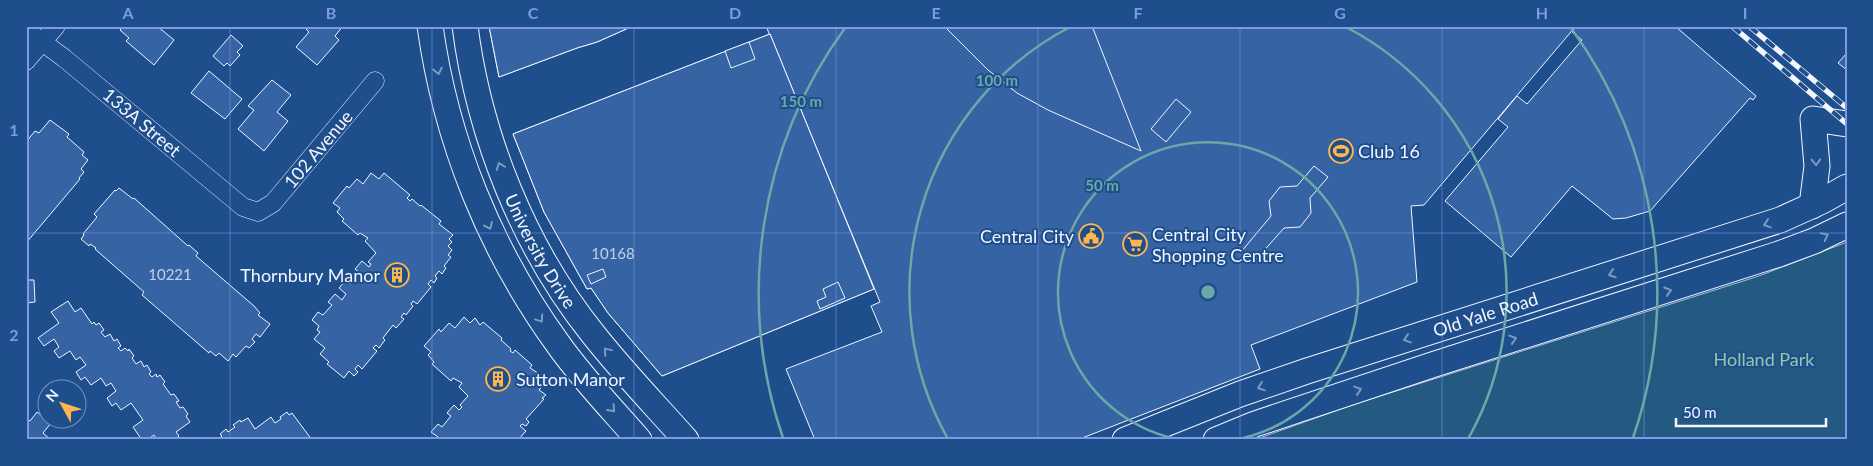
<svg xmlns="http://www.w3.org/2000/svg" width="1873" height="466" viewBox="0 0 1873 466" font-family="Lato,sans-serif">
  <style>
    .green { fill: #245a82; stroke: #a8bbd7 }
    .building { fill: #3563a3; stroke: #f2f6ff }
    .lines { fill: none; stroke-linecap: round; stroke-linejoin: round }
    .minor-casing { stroke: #f2f6ff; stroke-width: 19 }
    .secondary-casing { stroke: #f2f6ff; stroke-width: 27 }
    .minor { stroke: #1f4e8c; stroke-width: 18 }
    .secondary { stroke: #1f4e8c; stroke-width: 25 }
    .rail-casing { stroke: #f2f6ff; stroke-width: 5.5 }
    .rail { stroke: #1f4e8c; stroke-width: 4; stroke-dasharray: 11; stroke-linecap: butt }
    .oneway { stroke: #7e9ac0 }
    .grid { fill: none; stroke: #7d9aea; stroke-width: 1; stroke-opacity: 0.55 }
    .ring { fill: none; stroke: #6aa9a8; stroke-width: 2.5 }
    .labels { text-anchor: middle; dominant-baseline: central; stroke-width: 4; stroke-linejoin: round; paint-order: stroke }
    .number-label { font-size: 15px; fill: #c3d1e8 }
    .street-label { font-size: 18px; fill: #f2f6ff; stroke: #1f4e8c }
    .poi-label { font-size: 18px; fill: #f2f6ff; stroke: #1f4e8c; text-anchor: start }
    .park-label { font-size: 18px; fill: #97c8a6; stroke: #1f4e8c }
    .centre { fill: #6aa9a8; stroke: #1f4e8c; stroke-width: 2.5 }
    .ring-label { font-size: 15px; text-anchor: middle; font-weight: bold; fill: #6aa9a8; stroke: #1f4e8c; stroke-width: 4; stroke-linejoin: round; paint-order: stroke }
    .neatline { fill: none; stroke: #7d9aea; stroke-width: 2 }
    .grid-label { font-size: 16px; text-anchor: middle; font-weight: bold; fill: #7d9aea }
  </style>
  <rect width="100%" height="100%" fill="#1f4e8c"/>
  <path class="green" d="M1847,242V440H1254L1355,404L1759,276Z"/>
  <g class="building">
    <path d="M124,26H157L174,40L154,65L126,41L129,38L120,30Z"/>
    <path d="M303,26H343L335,36L339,40L317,65L296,47L309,32Z"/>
    <path d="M489,26H633L597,42L577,48L499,77Z"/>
    <path d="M489,26H633L597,42L577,48L499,77Z"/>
    <path d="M766,26H1576L1424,205L1411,206L1417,282L1251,345L1260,369L1077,440H815L786,369L882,332L871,306L880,302Z"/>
    <path d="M944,26H1092L1141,151L1048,110L1017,93L988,70Z"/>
    <path d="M1576,26H1675L1756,96L1753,100L1750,98L1650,211L1626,218L1613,219L1572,186L1511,257L1445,201L1508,127L1498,119L1517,96L1527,104L1582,40L1572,32Z"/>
    <path d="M770,34L874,289L662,376L608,313L591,288L587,289L544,212L513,134Z"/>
    <path d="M770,34L874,289L662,376L608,313L591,288L587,289L544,212L513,134Z"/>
    <path d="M231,35L243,46L237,52L240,55L230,66L227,63L224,66L213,56Z"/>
    <path d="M749,42L755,59L731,68L725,51Z"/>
    <path d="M1847,53V70L1838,63Z"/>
    <path d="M209,71L242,99L225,119L191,93Z"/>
    <path d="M272,80L291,95L277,112L288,121L264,151L238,129L254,110L248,106Z"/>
    <path d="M1176,99L1191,112L1166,142L1151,129Z"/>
    <path d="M50,120L69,134L67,137L84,152L82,155L88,160L81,169L84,172L79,178L80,179L26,243V142L35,131L39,133Z"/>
    <path d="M1314,166L1328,177L1310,198L1311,213L1300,227L1284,228L1253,263L1241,252L1271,216L1269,201L1280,187L1297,186Z"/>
    <path d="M371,173L379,179L384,173L410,195L407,198L410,201L412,199L420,206L421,205L441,221L439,224L453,235L449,239L452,242L448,246L452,250L448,255L451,257L444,266L446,268L442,274L439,271L435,276L437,278L434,283L431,280L428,284L431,287L417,304L413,301L411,304L413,306L406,315L404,313L401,317L404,319L396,328L393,325L383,338L385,340L379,348L376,345L373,348L377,351L362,369L358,365L355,369L358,372L354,376L349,371L344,378L327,364L329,362L320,354L325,348L314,339L320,332L317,330L319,326L312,320L318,312L323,315L332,305L328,302L335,294L342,300L346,294L339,288L346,280L350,284L359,272L355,269L362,261L369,267L371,264L368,262L376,253L365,241L368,238L360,233L358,235L342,221L344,219L337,212L340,208L333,203L347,186L349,188L357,179L363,184Z"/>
    <path d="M119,188L133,199L134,198L188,246L189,245L198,253L196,256L254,306L260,313L258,315L270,324L260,337L256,334L252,339L255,342L249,348L246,346L236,357L233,354L228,361L219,353L216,356L210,351L209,353L142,295L144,292L95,249L96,248L90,244L89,246L81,239L84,235L83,234L97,217L94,214L115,190L116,191Z"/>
    <path d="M603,269L606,277L591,284L587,275Z"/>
    <path d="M26,280H34L35,302L26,303Z"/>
    <path d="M838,282L845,298L820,309L817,301L826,297L823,289Z"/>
    <path d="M68,301L75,312L81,308L92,324L94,322L96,325L99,323L104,330L101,332L105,337L110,334L114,341L117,339L121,346L118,348L121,351L125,348L128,351L129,349L134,356L132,358L136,364L141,361L144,367L147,365L151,372L149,374L152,377L156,374L157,377L160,375L165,382L163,384L171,395L174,394L179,401L176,402L180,408L183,407L188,414L186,416L190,422L176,432L179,436L174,440H157L154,435L147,440H142L133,427L143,420L131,403L121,410L116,403L112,406L107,398L116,391L111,383L106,386L101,378L91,385L85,377L81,380L76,372L86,365L80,357L76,360L70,351L59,358L54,351L59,347L54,339L44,346L38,338L59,323L51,312Z"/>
    <path d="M464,317L470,323L475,318L480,325L483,322L502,338L501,340L511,349L510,351L513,353L515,350L532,365L530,368L544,377L543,379L546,382L539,390L546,395L542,398L544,399L526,419L529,422L526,426L522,424L520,426L526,431L518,440H436L438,437L431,432L438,424L442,427L451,416L447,413L454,405L459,410L462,407L460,405L468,396L459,387L462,383L453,378L451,381L432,364L434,362L428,355L431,352L424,346L439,329L441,332L449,323L455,328Z"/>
    <path d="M37,412L51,423L43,433L51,440H26V418L30,421Z"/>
    <path d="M287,412L289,415L292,413L312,440H217L222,436L220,434L226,429L228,432L235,427L233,425L240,420L241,422L248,418L255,429L271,417L275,423L281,419L280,417Z"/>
  </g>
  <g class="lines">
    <g class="minor-casing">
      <g id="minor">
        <path d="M26,30L64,58L243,207L258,212L273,203L375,81"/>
        <path d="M26,61L56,26"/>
      </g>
    </g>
    <g class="secondary-casing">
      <g id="secondary">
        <path d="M430,26C446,141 490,250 558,344C582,378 612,409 639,440"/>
        <path id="s1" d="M465,26C479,136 524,248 593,334C622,371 655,405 686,440"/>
        <path d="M1812,206L1817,166L1813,119L1847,124"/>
        <path id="s2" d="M1125,440L1240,394L1307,371L1780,220L1822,201L1847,187"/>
        <path d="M1216,440L1255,424L1435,364L1779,254L1814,241L1847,225"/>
      </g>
    </g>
    <use href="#minor" class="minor"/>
    <use href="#secondary" class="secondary"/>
    <g class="rail-casing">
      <g id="rail">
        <path d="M1732,26L1847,124"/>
        <path d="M1749,26L1847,108"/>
      </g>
    </g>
    <use href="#rail" class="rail"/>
  </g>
  <defs><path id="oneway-chevron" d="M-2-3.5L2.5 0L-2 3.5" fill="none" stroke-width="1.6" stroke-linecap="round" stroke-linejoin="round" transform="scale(1.25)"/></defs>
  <g class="oneway">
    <use href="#oneway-chevron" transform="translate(438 71) rotate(78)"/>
    <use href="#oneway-chevron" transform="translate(1816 162) rotate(88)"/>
    <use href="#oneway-chevron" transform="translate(500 166) rotate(-111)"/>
    <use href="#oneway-chevron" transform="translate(1767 224) rotate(162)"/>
    <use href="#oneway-chevron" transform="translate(489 226) rotate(66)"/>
    <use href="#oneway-chevron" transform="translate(1825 236) rotate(-26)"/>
    <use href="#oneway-chevron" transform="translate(1612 274) rotate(162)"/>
    <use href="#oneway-chevron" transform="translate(1668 291) rotate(-17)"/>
    <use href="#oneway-chevron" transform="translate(540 319) rotate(56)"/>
    <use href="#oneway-chevron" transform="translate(1407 339) rotate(162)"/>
    <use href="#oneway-chevron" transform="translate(1513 339) rotate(-18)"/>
    <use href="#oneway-chevron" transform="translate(607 351) rotate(-130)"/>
    <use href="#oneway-chevron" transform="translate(1261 387) rotate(161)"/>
    <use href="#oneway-chevron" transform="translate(1358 390) rotate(-18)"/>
    <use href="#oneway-chevron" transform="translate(612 409) rotate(48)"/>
  </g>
  <path class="grid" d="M230,26V440M432,26V440M634,26V440M836,26V440M1038,26V440M1240,26V440M1442,26V440M1644,26V440M26,233H1847"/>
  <g class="ring">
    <path d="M1182 440A150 150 0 1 1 1234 440"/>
    <path d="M948 439A299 299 0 0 1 1070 27M1346 27A299 299 0 0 1 1468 439"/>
    <path d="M783 438A449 449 0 0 1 845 28M1571 28A449 449 0 0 1 1633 438"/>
  </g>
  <defs>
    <g id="stadium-ring" transform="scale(1.25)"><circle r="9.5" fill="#1f4e8c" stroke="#ffb74d" stroke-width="1.5"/><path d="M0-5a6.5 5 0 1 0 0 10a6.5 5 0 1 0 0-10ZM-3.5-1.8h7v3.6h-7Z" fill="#ffb74d"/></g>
    <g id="civic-ring" transform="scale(1.25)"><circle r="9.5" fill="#1f4e8c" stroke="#ffb74d" stroke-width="1.5"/><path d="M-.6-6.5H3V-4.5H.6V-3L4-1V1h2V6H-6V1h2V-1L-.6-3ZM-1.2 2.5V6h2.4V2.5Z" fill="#ffb74d"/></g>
    <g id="supermarket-ring" transform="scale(1.25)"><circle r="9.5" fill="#1f4e8c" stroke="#ffb74d" stroke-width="1.5"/><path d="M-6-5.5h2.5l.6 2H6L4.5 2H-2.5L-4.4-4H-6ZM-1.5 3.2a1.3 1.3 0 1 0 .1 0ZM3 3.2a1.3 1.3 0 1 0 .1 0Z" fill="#ffb74d"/></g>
    <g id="building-ring" transform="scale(1.25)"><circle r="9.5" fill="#1f4e8c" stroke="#ffb74d" stroke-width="1.5"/><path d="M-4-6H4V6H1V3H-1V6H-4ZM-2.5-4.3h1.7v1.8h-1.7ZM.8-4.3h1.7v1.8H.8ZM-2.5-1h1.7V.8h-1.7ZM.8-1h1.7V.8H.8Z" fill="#ffb74d"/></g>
  </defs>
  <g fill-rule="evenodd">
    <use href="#stadium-ring" x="1341" y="151"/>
    <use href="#civic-ring" x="1091" y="236"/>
    <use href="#supermarket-ring" x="1135" y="244"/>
    <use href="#building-ring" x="397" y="275"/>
    <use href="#building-ring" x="498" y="379"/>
  </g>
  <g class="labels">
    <g class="number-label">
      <text x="613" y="253">10168</text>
      <text x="170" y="274">10221</text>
    </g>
    <g class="street-label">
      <text transform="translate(142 122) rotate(40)">133A Street</text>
      <text transform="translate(318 149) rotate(-50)">102 Avenue</text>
      <text stroke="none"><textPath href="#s1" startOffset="239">University Drive</textPath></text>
      <text stroke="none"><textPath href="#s2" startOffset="382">Old Yale Road</textPath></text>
    </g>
    <g class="poi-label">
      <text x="1358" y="151">Club 16</text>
      <text x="1152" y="234">Central City<tspan x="1152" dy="21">Shopping Centre</tspan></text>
      <text x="1074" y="236" text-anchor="end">Central City</text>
      <text x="380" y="275" text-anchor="end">Thornbury Manor</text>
      <text x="516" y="379">Sutton Manor</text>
    </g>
    <g class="park-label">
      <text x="1764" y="359">Holland Park</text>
    </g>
  </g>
  <circle cx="1208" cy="292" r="8" class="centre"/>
  <g class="ring-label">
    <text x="997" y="86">100 m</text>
    <text x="801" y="107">150 m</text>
    <text x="1102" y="191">50 m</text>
  </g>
  <rect width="1873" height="466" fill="none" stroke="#1f4e8c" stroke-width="55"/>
  <g transform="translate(62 404) rotate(310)"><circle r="24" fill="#1f4e8c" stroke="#7391ba"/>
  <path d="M0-4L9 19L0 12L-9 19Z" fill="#ffb74d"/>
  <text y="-8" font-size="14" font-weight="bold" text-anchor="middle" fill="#f2f6ff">N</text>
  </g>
  <path d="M1676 418v8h150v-8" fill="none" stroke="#f2f6ff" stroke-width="2.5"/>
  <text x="1683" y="418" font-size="15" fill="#f2f6ff" stroke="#1f4e8c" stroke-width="4" paint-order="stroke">50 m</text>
  <rect x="28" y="28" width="1818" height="410" class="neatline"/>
  <g class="grid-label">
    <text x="128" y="19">A</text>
    <text x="331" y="19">B</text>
    <text x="533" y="19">C</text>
    <text x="735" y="19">D</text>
    <text x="936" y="19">E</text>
    <text x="1138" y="19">F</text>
    <text x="1340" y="19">G</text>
    <text x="1542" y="19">H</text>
    <text x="1745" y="19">I</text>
    <text x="14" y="136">1</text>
    <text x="14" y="341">2</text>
  </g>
</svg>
